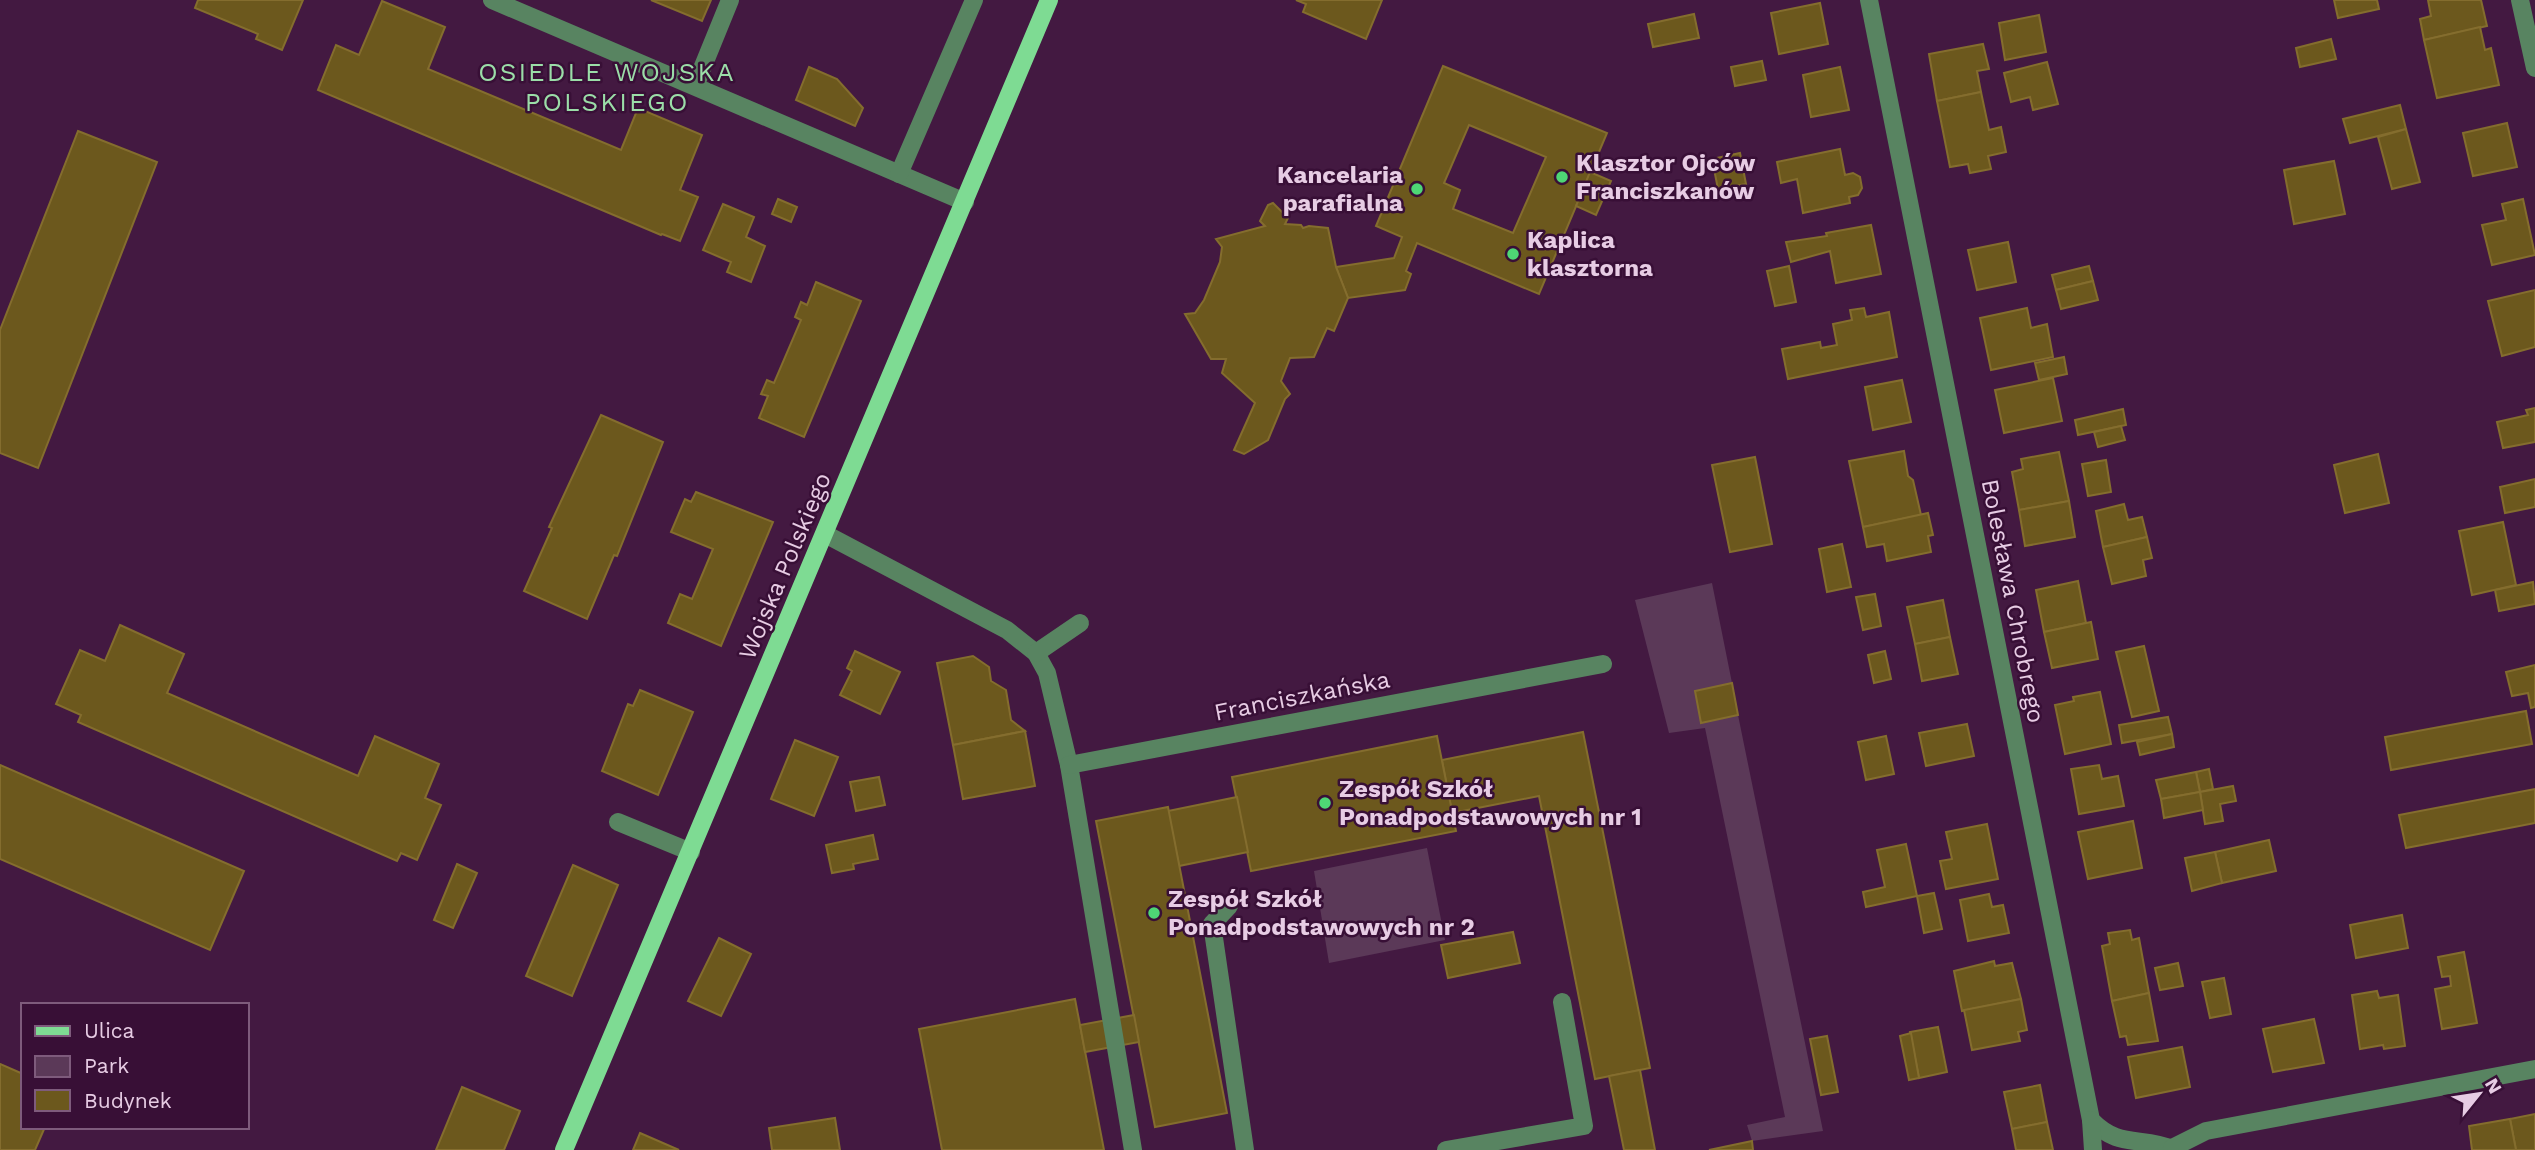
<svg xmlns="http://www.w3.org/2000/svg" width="2535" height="1150" viewBox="0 0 2535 1150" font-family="'Work Sans',sans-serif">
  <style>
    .green { fill: #5b3958 }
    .building { fill: #6c581d; stroke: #846d2e; stroke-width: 2; fill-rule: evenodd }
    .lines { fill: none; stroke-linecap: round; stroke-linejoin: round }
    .minor { stroke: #588461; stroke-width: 18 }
    .major { stroke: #7edb93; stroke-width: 18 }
    .poi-dot { fill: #4ed675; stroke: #380f36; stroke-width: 2.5 }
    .labels { text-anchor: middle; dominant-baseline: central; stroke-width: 5; stroke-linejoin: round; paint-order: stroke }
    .poi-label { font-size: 24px; font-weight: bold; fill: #e7cce4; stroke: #380f36; text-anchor: start }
    .street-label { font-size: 24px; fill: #e7cce4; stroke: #380f36 }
    .neighbourhood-label { font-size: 26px; letter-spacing: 2px; fill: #9bdda8; stroke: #380f36 }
  </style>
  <rect width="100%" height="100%" fill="#431941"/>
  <g class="green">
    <path d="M1712,583L1732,683L1695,692L1702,723L1738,715L1823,1131L1752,1141L1747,1125L1785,1117L1705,728L1669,733L1635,600Z"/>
    <path d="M1427,848L1445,940L1329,963L1314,871Z"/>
  </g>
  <g class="building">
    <path d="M198,0H303L282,50L256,39L258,34L195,8Z"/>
    <path d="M651,0H711L702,21Z"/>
    <path d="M1296,0H1382L1366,39L1303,12L1306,4Z"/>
    <path d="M2334,0H2377L2379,9L2338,18Z"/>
    <path d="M2428,0H2481L2487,26L2424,40L2420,19L2431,16Z"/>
    <path d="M382,1L445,27L428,69L621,150L638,108L702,135L680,190L698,197L680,241L662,234L661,235L318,90L336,45L359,55Z"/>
    <path d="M1820,3L1828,44L1779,54L1771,13Z"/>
    <path d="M1694,14L1699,38L1653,47L1648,24Z"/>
    <path d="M2039,15L2046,52L2005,60L1999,23Z"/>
    <path d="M2480,27L2485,50L2491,48L2499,85L2437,98L2424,40Z"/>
    <path d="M2331,39L2336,59L2300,67L2296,48Z"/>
    <path d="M1983,44L1989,69L1977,71L1981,92L1937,101L1929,54Z"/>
    <path d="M1762,61L1766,80L1735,86L1731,67Z"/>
    <path d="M2047,62L2058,104L2033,110L2030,97L2011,102L2004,73Z"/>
    <path d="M1443,66L1607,133L1539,294L1417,243L1406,271L1411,274L1405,290L1348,298L1336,267L1394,258L1402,237L1376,226ZM1469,125L1546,157L1513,233L1453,209L1460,190L1444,183Z"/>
    <path d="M809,67L837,79L863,108L855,126L796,100Z"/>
    <path d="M1840,67L1849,110L1811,117L1803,75Z"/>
    <path d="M1981,92L1989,130L2001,127L2006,152L1988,156L1991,169L1970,173L1968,164L1950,167L1937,101Z"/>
    <path d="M2400,105L2406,129L2350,143L2343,119Z"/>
    <path d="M2507,123L2517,167L2473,176L2463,133Z"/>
    <path d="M2406,129L2420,182L2392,189L2378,137Z"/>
    <path d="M78,131L157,162L38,468L0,453V330Z"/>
    <path d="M1840,149L1845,175L1853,173L1860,177L1862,188L1858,195L1849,197L1850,203L1803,213L1797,179L1781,183L1777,162Z"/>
    <path d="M1740,153L1746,184L1718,189L1712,159Z"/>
    <path d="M2334,161L2345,214L2294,224L2284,170Z"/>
    <path d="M1590,172L1611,181L1596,215L1576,206Z"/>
    <path d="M778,199L797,207L791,222L772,214Z"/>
    <path d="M2523,199L2535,255L2492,265L2482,225L2506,220L2502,204Z"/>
    <path d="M1273,203L1288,218L1285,224L1301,225L1303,228L1309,226L1328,228L1336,267L1348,298L1334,331L1327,328L1314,357L1290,358L1281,381L1290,394L1285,399L1268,440L1244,454L1234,450L1255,403L1222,373L1226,359H1211L1185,314L1195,313L1204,300L1220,262L1222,247L1216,239L1265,226L1260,221L1268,205Z"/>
    <path d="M723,204L754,217L746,237L765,246L751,282L727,272L731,262L703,250Z"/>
    <path d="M1871,225L1881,274L1836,283L1830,251L1791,262L1786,242L1827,236L1826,233Z"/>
    <path d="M2008,242L2016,282L1977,290L1968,250Z"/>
    <path d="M1789,266L1796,302L1775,306L1767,271Z"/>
    <path d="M2089,266L2093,281L2056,290L2052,275Z"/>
    <path d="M2093,281L2098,300L2061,309L2056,290Z"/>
    <path d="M816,282L861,301L804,437L759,418L768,396L761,394L767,380L774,383L801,320L795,317L801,302L807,305Z"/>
    <path d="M2535,290V347L2502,356L2488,301Z"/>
    <path d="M1864,308L1866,317L1889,312L1897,357L1788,379L1782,349L1820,342L1821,348L1837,345L1833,324L1852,320L1850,310Z"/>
    <path d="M2027,308L2031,328L2047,324L2053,357L1991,370L1980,318Z"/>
    <path d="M2064,357L2067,374L2039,380L2035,363Z"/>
    <path d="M2053,378L2062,421L2004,433L1995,390Z"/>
    <path d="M1902,380L1911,422L1873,430L1865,387Z"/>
    <path d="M2535,408V442L2503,448L2497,422L2528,415L2526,410Z"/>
    <path d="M2123,409L2126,425L2078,435L2075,420Z"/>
    <path d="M601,415L663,442L617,556L614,555L587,619L524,591L552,528L549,527Z"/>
    <path d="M2121,426L2125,440L2098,447L2094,432Z"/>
    <path d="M1904,451L1908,476L1913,480L1921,515L1863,527L1849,461Z"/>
    <path d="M2059,452L2069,501L2019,510L2012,472L2023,469L2021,459Z"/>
    <path d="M2378,454L2389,503L2345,513L2334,465Z"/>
    <path d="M1755,457L1772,544L1730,552L1712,465Z"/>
    <path d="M2106,460L2111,492L2088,496L2082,464Z"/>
    <path d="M2535,479V507L2505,513L2500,487Z"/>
    <path d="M696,492L773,522L721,646L668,623L680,594L692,599L713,549L671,532L685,499L691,502Z"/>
    <path d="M2069,501L2075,537L2025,546L2019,510Z"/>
    <path d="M2124,504L2128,520L2142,517L2147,537L2103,547L2096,511Z"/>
    <path d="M1928,513L1933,535L1928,536L1931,552L1887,561L1884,544L1867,547L1863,527Z"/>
    <path d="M2503,522L2516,585L2472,595L2459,531Z"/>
    <path d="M2147,537L2152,558L2143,560L2146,576L2112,584L2103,547Z"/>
    <path d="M1842,544L1851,587L1827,592L1819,549Z"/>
    <path d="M2078,581L2086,623L2044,632L2036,590Z"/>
    <path d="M2533,582L2535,604L2499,611L2495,590Z"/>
    <path d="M1875,594L1881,626L1863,630L1856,597Z"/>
    <path d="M1943,600L1950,637L1915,644L1907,607Z"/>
    <path d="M2091,622L2098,659L2052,668L2044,632Z"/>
    <path d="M120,625L184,654L167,693L358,776L375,736L439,764L425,798L441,805L417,860L401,853L397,861L78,722L81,715L56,704L80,650L105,661Z"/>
    <path d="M1950,637L1958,674L1922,681L1915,644Z"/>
    <path d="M2144,646L2159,711L2132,717L2116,652Z"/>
    <path d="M855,651L900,672L880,714L840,695L852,671L847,668Z"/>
    <path d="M1885,651L1891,679L1874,683L1868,655Z"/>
    <path d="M973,656L989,667L991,681L1006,690L1011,720L1025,731L953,745L937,663Z"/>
    <path d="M2535,665V707L2531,708L2528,693L2512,696L2506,672Z"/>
    <path d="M1732,683L1738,715L1701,723L1695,691Z"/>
    <path d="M640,690L693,712L658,795L602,771L628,704L633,706Z"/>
    <path d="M2100,692L2111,744L2065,754L2055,705L2074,701L2073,697Z"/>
    <path d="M2526,711L2532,744L2391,770L2385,737Z"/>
    <path d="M2168,717L2172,734L2122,743L2119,725Z"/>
    <path d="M1967,724L1974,756L1926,766L1919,733Z"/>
    <path d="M1025,731L1035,786L963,799L953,745Z"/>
    <path d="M1583,732L1650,1068L1595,1079L1539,796L1452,813L1442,760Z"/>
    <path d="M2172,734L2174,747L2140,755L2137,742Z"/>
    <path d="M1437,736L1456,831L1251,871L1232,777Z"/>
    <path d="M1886,736L1894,774L1866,780L1858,742Z"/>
    <path d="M795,740L838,757L814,816L771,799Z"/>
    <path d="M0,765L244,871L210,950L0,859Z"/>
    <path d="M2099,765L2102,779L2118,776L2124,806L2079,814L2071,769Z"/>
    <path d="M2209,769L2213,789L2200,792L2196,772Z"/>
    <path d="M2196,772L2200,792L2161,799L2156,780Z"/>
    <path d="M879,777L885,805L856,811L850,782Z"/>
    <path d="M2233,786L2236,801L2220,804L2223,821L2205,824L2200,792Z"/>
    <path d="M2535,789V823L2406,848L2399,815Z"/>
    <path d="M2200,792L2203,810L2164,818L2161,799Z"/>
    <path d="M1237,797L1248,852L1179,866L1168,811Z"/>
    <path d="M1168,807L1227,1113L1155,1127L1096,821Z"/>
    <path d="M2133,821L2142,868L2088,879L2078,832Z"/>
    <path d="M1987,824L1998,879L1946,889L1940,861L1952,859L1946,832Z"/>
    <path d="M873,835L878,859L853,864L854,869L832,873L826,845Z"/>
    <path d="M2269,840L2276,871L2222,883L2215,852Z"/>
    <path d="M1906,844L1917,896L1866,907L1863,892L1885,887L1877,850Z"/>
    <path d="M2215,852L2222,883L2192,891L2185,858Z"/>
    <path d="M457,864L477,873L453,928L434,920Z"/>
    <path d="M573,865L618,885L572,996L526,976Z"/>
    <path d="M1934,893L1942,929L1924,933L1917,896Z"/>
    <path d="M1989,894L1992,907L2003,905L2009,933L1968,941L1960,900Z"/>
    <path d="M2402,915L2408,948L2356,958L2350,925Z"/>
    <path d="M2130,930L2132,940L2139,938L2149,993L2112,1001L2102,946L2110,944L2108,933Z"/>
    <path d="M1513,932L1520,963L1448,978L1441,945Z"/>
    <path d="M719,938L751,954L721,1016L688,1001Z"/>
    <path d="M2464,952L2477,1023L2442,1029L2435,989L2451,986L2450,976L2442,977L2438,957Z"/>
    <path d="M1994,961L1995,966L2012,963L2021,999L1962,1011L1954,971Z"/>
    <path d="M2178,963L2183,986L2160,990L2155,968Z"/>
    <path d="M2224,978L2231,1014L2210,1018L2202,982Z"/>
    <path d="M2377,991L2379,998L2398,995L2405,1046L2384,1049L2383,1045L2360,1049L2352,995Z"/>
    <path d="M2149,993L2158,1041L2128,1045L2126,1036L2120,1037L2112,1001Z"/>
    <path d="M1075,999L1104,1150H942L919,1029Z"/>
    <path d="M2021,999L2027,1030L2018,1032L2020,1041L1972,1050L1964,1010Z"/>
    <path d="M1134,1015L1139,1042L1085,1052L1080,1025Z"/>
    <path d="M2314,1019L2324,1063L2273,1072L2263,1029Z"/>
    <path d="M1938,1027L1947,1072L1919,1078L1910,1032Z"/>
    <path d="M1911,1033L1919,1078L1909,1080L1900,1036Z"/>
    <path d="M1827,1036L1838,1092L1821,1095L1810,1039Z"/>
    <path d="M2182,1047L2190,1087L2136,1098L2128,1057Z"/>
    <path d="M0,1064L23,1074V1127H45L35,1150H0Z"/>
    <path d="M1640,1070L1655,1150H1624L1609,1076Z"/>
    <path d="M2040,1085L2047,1122L2012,1129L2004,1092Z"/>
    <path d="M462,1087L520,1111L504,1150H436Z"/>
    <path d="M2535,1114V1150H2516L2510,1119Z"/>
    <path d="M835,1118L840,1150H772L769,1128Z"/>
    <path d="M2510,1119L2516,1150H2472L2469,1126Z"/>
    <path d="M2047,1122L2053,1150H2016L2012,1129Z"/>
    <path d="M640,1133L679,1150H633Z"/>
    <path d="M1752,1141L1753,1150H1709Z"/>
  </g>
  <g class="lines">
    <g class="minor">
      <path d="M492,0L965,202"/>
      <path d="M1869,0L2091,1120C2120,1150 2141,1135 2175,1150"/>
      <path d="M2520,0L2535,68"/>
      <path d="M695,86L730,0"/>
      <path d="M899,174L974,0"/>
      <path d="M825,534L1007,630L1036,653L1047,673L1069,765L1133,1150"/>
      <path d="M1036,653L1080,623"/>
      <path d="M1069,765L1603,664"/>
      <path d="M618,822L691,852"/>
      <path d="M1229,906L1212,924L1245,1150"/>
      <path d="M2091,1120L2093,1150"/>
      <path d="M2172,1148L2206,1131L2535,1069"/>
      <path d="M1446,1150L1584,1126L1562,1002"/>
    </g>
    <path class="major" d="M564,1150L1049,0"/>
  </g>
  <g class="poi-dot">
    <circle cx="1562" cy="177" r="7"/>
    <circle cx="1417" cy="189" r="7"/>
    <circle cx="1513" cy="254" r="7"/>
    <circle cx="1325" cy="803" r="7"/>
    <circle cx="1154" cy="913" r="7"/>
  </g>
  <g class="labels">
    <g class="poi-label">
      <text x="1576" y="163">Klasztor Ojców<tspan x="1576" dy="28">Franciszkanów</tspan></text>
      <text x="1403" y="175" text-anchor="end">Kancelaria<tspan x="1403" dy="28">parafialna</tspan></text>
      <text x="1527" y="240">Kaplica<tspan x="1527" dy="28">klasztorna</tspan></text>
      <text x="1339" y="789">Zespół Szkół<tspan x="1339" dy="28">Ponadpodstawowych nr 1</tspan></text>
      <text x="1168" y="899">Zespół Szkół<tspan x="1168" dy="28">Ponadpodstawowych nr 2</tspan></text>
    </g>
    <g class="street-label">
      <text transform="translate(785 566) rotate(-67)">Wojska Polskiego</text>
      <text transform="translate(2013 601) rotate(79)">Bolesława Chrobrego</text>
      <text transform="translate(1302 696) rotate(-11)">Franciszkańska</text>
    </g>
    <g class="neighbourhood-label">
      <text x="607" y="72">OSIEDLE WOJSKA<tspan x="607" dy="30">POLSKIEGO</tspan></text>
    </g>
  </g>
  <rect x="21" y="1003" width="228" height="126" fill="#380f36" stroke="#7e5b7c" stroke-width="2"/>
  <rect x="35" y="1026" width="35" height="10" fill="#7edb93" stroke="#7e5b7c" stroke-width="2"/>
  <text x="84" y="1038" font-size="21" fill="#e7cce4">Ulica</text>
  <rect x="35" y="1056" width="35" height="21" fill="#5b3958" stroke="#7e5b7c" stroke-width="2"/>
  <text x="84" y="1073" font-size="21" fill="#e7cce4">Park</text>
  <rect x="35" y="1090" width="35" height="21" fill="#6c581d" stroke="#7e5b7c" stroke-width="2"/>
  <text x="84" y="1108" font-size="21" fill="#e7cce4">Budynek</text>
  <g transform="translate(2479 1094) rotate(60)" stroke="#380f36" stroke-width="5" paint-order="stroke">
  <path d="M0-5L12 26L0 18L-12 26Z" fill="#e7cce4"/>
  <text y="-10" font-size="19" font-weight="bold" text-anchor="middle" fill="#e7cce4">N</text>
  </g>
</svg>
